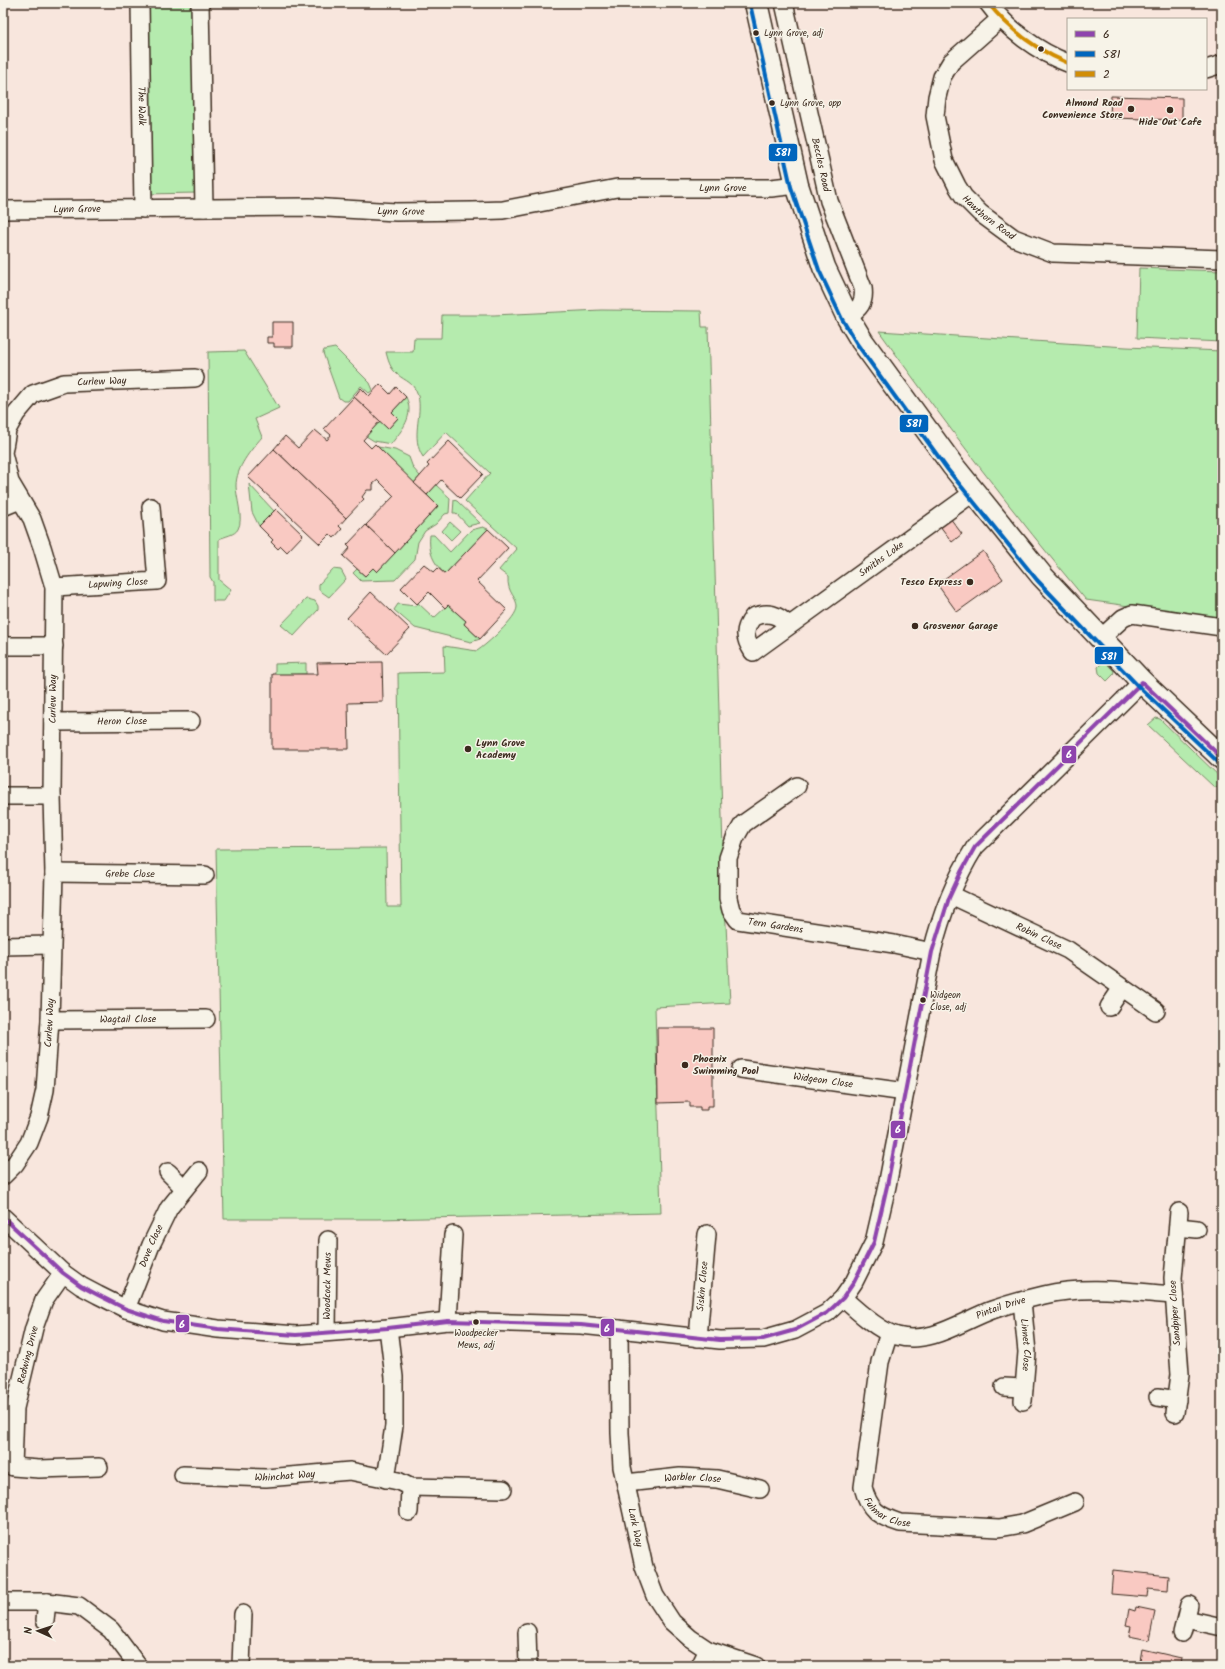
<svg xmlns="http://www.w3.org/2000/svg" width="1225" height="1669" viewBox="0 0 1225 1669" font-family="Kalam,sans-serif">
  <style>
    .green { fill: #b5ebae; stroke: #788a66 }
    .building { fill: #f9c9c2; stroke: #3b2a1e }
    .lines { fill: none; stroke-linecap: round; stroke-linejoin: round }
    .minor-casing { stroke: #3b2a1e; stroke-width: 20 }
    .trunk-casing { stroke: #3b2a1e; stroke-width: 25 }
    .minor { stroke: #f7f3e8; stroke-width: 17 }
    .trunk { stroke: #f7f3e8; stroke-width: 22 }
    .bus-1-casing { stroke: #f7f3e8; stroke-width: 7 }
    .bus-2-casing { stroke: #f7f3e8; stroke-width: 7 }
    .bus-3-casing { stroke: #f7f3e8; stroke-width: 7 }
    .bus-1 { stroke: #8e44ad; stroke-width: 4 }
    .bus-2 { stroke: #0065bd; stroke-width: 4 }
    .bus-3 { stroke: #d18d06; stroke-width: 4 }
    .bus-dot { fill: #3b2a1e; stroke: #f7f3e8; stroke-width: 1.5 }
    .labels { text-anchor: middle; dominant-baseline: central; stroke-width: 3; stroke-linejoin: round; paint-order: stroke }
    .bus-label { font-size: 9px; fill: #3b2a1e; stroke: #f7f3e8; text-anchor: start }
    .poi-label { font-size: 10px; font-weight: bold; fill: #3b2a1e; stroke: #f7f3e8; text-anchor: start }
    .street-label { font-size: 10px; fill: #3b2a1e; stroke: #f7f3e8 }
    .line-badge { stroke: #f7f3e8; stroke-width: 1.5 }
    .badge-label { font-size: 11px; text-anchor: middle; font-weight: bold; fill: #fff }
  </style>
  <rect width="100%" height="100%" fill="#f8e6dd"/>
  <filter id="ink" filterUnits="userSpaceOnUse"><feTurbulence type="fractalNoise" baseFrequency=".025" numOctaves="2"/><feDisplacementMap in="SourceGraphic" scale="8" xChannelSelector="R" yChannelSelector="G"/><feConvolveMatrix kernelMatrix="1 2 1 2 8 2 1 2 1" color-interpolation-filters="sRGB"/></filter>
  <g filter="url(#ink)">
    <g class="green">
      <path d="M145,3H195L197,193L146,194Z"/>
      <path d="M1139,268L1222,271V342L1137,338Z"/>
      <path d="M601,310L701,311L702,327H708L724,886L730,1003L655,1007L661,1213L378,1219H224L216,849L386,848L387,907H401L398,673L445,672L444,646L477,651C486,645 517,618 517,607C517,596 507,594 508,577L499,570L517,549L465,501L490,473L446,432L423,457C410,437 423,415 418,396C413,381 406,382 397,374C390,368 388,360 386,352H413L414,338H441L442,315H494Z"/>
      <path d="M879,331L1126,347L1222,351V619L1086,600C1013,513 945,423 879,331Z"/>
      <path d="M335,348L370,383L373,390L369,393L361,386L348,401H343L339,398L323,353L324,350Z"/>
      <path d="M244,351L279,408L255,419L262,437C251,450 236,467 236,486C236,497 244,519 238,529C235,535 225,536 219,539V580L231,590L224,601H213V582L210,577L208,352Z"/>
      <path d="M406,397C415,416 402,430 391,444L374,441L366,436L380,421L388,429L398,418L392,412Z"/>
      <path d="M378,447L395,450L409,457L413,468L420,476L414,483Z"/>
      <path d="M249,484L274,511L259,526L252,512Z"/>
      <path d="M436,485L450,498L449,513L445,514L436,524L425,531L418,542L415,559L395,580L361,581L353,573L357,569L365,576L373,568L377,572L438,506L427,495Z"/>
      <path d="M454,500L457,501L480,523L468,526L456,513H453Z"/>
      <path d="M450,522L460,531L451,540L442,531Z"/>
      <path d="M483,527L488,529L445,574C433,563 428,551 430,535H434L450,552L471,530Z"/>
      <path d="M333,569L341,570L346,579L329,597L319,590V584Z"/>
      <path d="M306,599H308L315,601L318,606V610L294,636L281,625Z"/>
      <path d="M418,603L434,618L448,605L466,621L464,624L480,639L471,642L415,628L394,610L398,604L416,606Z"/>
      <path d="M1104,661L1114,671L1113,675L1107,681L1099,673L1098,667Z"/>
      <path d="M306,663V674L275,675V664Z"/>
      <path d="M1156,718L1160,719L1222,779V788L1214,787L1148,725Z"/>
    </g>
    <g class="building">
      <path d="M1111,96L1182,98V120L1110,118Z"/>
      <path d="M272,322H293V347H274V343H267V337H272Z"/>
      <path d="M380,384L390,394L396,387L406,397L392,412L398,418L388,429L354,397L361,388L369,396Z"/>
      <path d="M354,397L380,421L363,440L371,448L375,444L438,506L395,553L366,525L394,496L378,480L373,484V490H367L362,497L364,499L346,518L274,449L285,436L298,448L315,430L327,440L331,435L324,429Z"/>
      <path d="M449,441L483,474L460,498L441,480L427,495L414,483L429,466L427,464Z"/>
      <path d="M274,449L346,518L339,526L342,529L334,538L330,534L320,544L248,477Z"/>
      <path d="M276,509L303,535L287,552L281,546L278,549L271,542L273,540L259,526Z"/>
      <path d="M947,514L962,534L952,542L937,522Z"/>
      <path d="M366,525L395,553L377,572L373,568L365,576L343,556L350,548L347,545Z"/>
      <path d="M488,529L508,548L477,581L507,610L480,639L464,624L466,621L448,605L445,608L429,592L417,604L401,588L424,564L434,572L438,568L445,574Z"/>
      <path d="M983,551L1003,579L957,612L937,584Z"/>
      <path d="M371,592L410,629L386,654L347,618Z"/>
      <path d="M382,662L383,702L348,703L349,749H272V674H318L317,663Z"/>
      <path d="M657,1028H713V1106H707V1110H700V1107H690V1102L658,1103Z"/>
      <path d="M1113,1570L1169,1576L1168,1590L1148,1588L1147,1597L1111,1594Z"/>
      <path d="M1136,1607L1155,1611L1149,1640L1129,1636L1131,1627L1126,1626L1129,1609L1135,1611Z"/>
      <path d="M1142,1649L1181,1658L1180,1666H1139Z"/>
    </g>
    <g class="lines">
      <g class="minor-casing">
        <g id="minor">
          <path id="s1" d="M140,3L143,209"/>
          <path d="M200,3L204,208"/>
          <path id="s2" d="M784,3L829,201L863,288C865,302 860,309 847,316"/>
          <path d="M988,3C1007,29 1038,52 1068,63"/>
          <path id="s3" d="M1001,18L951,62L942,77L937,97L935,116L944,160L957,186L964,197L980,213L1014,238L1053,253L1222,259"/>
          <path d="M1206,69L1222,64"/>
          <path id="s4" d="M3,210L310,207L396,212L472,211L503,210L617,188H771L797,185"/>
          <path d="M3,507L20,500"/>
          <path id="s5" d="M54,587L157,581L151,507"/>
          <path id="s6" d="M789,626C778,614 768,611 753,617C743,630 744,638 753,652L974,492"/>
          <path d="M1101,638L1123,618L1132,614L1222,627"/>
          <path d="M3,646H54"/>
          <path id="s7" d="M53,722L191,721"/>
          <path id="s8" d="M797,786L743,824L735,838L728,858V898L731,910L738,920L894,944L932,952"/>
          <path d="M3,796H52"/>
          <path id="s9" d="M54,873L205,875"/>
          <path id="s10" d="M951,895L1068,950L1156,1011"/>
          <path d="M3,946L51,945"/>
          <path d="M1109,1007L1122,988"/>
          <path id="s11" d="M50,1020L206,1019"/>
          <path id="s12" d="M741,1069L905,1092"/>
          <path d="M168,1172L184,1188"/>
          <path id="s13" d="M3,1176L15,1164L29,1143L39,1117L45,1090L50,1020L54,873L52,796L54,587L42,547L32,519L10,482L3,453L7,430L16,414L33,394L64,383L195,378"/>
          <path d="M3,1217L63,1273L81,1286L98,1295L126,1309L163,1321L218,1329L296,1335L388,1328L448,1321L581,1325L720,1340L763,1339L795,1330L827,1313L843,1298L854,1282L874,1242L887,1186L932,952C941,915 955,879 975,847L1142,682"/>
          <path d="M1178,1227L1197,1229"/>
          <path d="M63,1273L44,1300L34,1328L15,1408L13,1467L39,1469L99,1467"/>
          <path id="s14" d="M843,1298C857,1311 879,1331 897,1336C930,1345 962,1321 992,1310C1009,1304 1027,1299 1044,1295C1086,1285 1131,1292 1174,1295"/>
          <path id="s15" d="M1022,1301L1027,1352L1023,1401"/>
          <path id="s16" d="M126,1309L151,1245L169,1208L199,1171"/>
          <path d="M448,1321L453,1235"/>
          <path id="s17" d="M619,1329L620,1433L622,1467L644,1567L655,1596L672,1622L690,1638L708,1650L756,1666"/>
          <path id="s18" d="M327,1332L328,1240"/>
          <path id="s19" d="M889,1333L880,1362L863,1487C869,1510 878,1516 900,1523L999,1528L1022,1524L1075,1502"/>
          <path id="s20" d="M698,1338L707,1234"/>
          <path d="M1004,1387L1024,1388"/>
          <path d="M1158,1397L1177,1400"/>
          <path d="M1175,1413L1180,1374L1173,1278L1179,1212"/>
          <path id="s21" d="M183,1475L266,1478L350,1471L398,1481L410,1487L503,1489"/>
          <path d="M386,1479L394,1426V1377L388,1328"/>
          <path id="s22" d="M626,1483L680,1477L717,1479L760,1489"/>
          <path d="M409,1512L410,1487"/>
          <path d="M3,1602H47L79,1606L111,1630L138,1666"/>
          <path d="M1186,1619L1222,1627"/>
          <path d="M45,1620L47,1602"/>
          <path d="M527,1632L528,1666"/>
          <path d="M1182,1633L1189,1605"/>
          <path d="M241,1666L243,1614"/>
          <path d="M700,1666L708,1650"/>
        </g>
      </g>
      <g class="trunk-casing">
        <path id="trunk" d="M756,3L797,185L824,267L847,316L862,341L953,466L1042,576L1142,682L1222,758"/>
      </g>
      <use href="#minor" class="minor"/>
      <use href="#trunk" class="trunk"/>
      <g class="bus-1-casing">
        <path id="bus-1" d="M3,1217L63,1273L81,1286L98,1295L126,1309L163,1321L218,1329L296,1335L388,1328L448,1321L581,1325L720,1340L763,1339L795,1330L827,1313L843,1298L854,1282L874,1242L887,1186L932,952L949,898L961,872L975,847L1142,682L1222,758"/>
      </g>
      <g class="bus-2-casing">
        <path id="bus-2" d="M750,4L791,187L819,270L842,319L857,344L948,470L1037,580L1138,686L1218,762"/>
      </g>
      <g class="bus-3-casing">
        <path id="bus-3" d="M988,3C1010,30 1036,50 1068,63"/>
      </g>
      <use href="#bus-1" class="bus-1"/>
      <use href="#bus-2" class="bus-2"/>
      <use href="#bus-3" class="bus-3"/>
    </g>
  </g>
  <g class="bus-dot">
    <circle cx="756" cy="33" r="3.5"/>
    <circle cx="1041" cy="49" r="3.5"/>
    <circle cx="772" cy="103" r="3.5"/>
    <circle cx="1131" cy="109" r="4"/>
    <circle cx="1170" cy="110" r="4"/>
    <circle cx="970" cy="582" r="4"/>
    <circle cx="915" cy="626" r="4"/>
    <circle cx="468" cy="749" r="4"/>
    <circle cx="923" cy="1000" r="3.5"/>
    <circle cx="685" cy="1065" r="4"/>
    <circle cx="476" cy="1322" r="3.5"/>
  </g>
  <g class="labels">
    <g class="bus-label">
      <text x="764" y="33">Lynn Grove, adj</text>
      <text x="780" y="103">Lynn Grove, opp</text>
      <text x="930" y="995">Widgeon<tspan x="930" dy="12">Close, adj</tspan></text>
      <text x="476" y="1333" text-anchor="middle">Woodpecker<tspan x="476" dy="12">Mews, adj</tspan></text>
    </g>
    <g class="poi-label">
      <text x="1123" y="103" text-anchor="end">Almond Road<tspan x="1123" dy="12">Convenience Store</tspan></text>
      <text x="1170" y="122" text-anchor="middle">Hide Out Cafe</text>
      <text x="962" y="582" text-anchor="end">Tesco Express</text>
      <text x="923" y="626">Grosvenor Garage</text>
      <text x="476" y="743">Lynn Grove<tspan x="476" dy="12">Academy</tspan></text>
      <text x="693" y="1059">Phoenix<tspan x="693" dy="12">Swimming Pool</tspan></text>
    </g>
    <g class="street-label">
      <text stroke="none"><textPath href="#s1" startOffset="103">The Walk</textPath></text>
      <text stroke="none"><textPath href="#s2" startOffset="166">Beccles Road</textPath></text>
      <text stroke="none"><textPath href="#s4" startOffset="722">Lynn Grove</textPath></text>
      <text stroke="none"><textPath href="#s4" startOffset="74">Lynn Grove</textPath></text>
      <text stroke="none"><textPath href="#s4" startOffset="398">Lynn Grove</textPath></text>
      <text stroke="none"><textPath href="#s3" startOffset="243">Hawthorn Road</textPath></text>
      <text stroke="none"><textPath href="#s13" startOffset="884">Curlew Way</textPath></text>
      <text stroke="none"><textPath href="#s6" startOffset="237">Smiths Loke</textPath></text>
      <text stroke="none"><textPath href="#s5" startOffset="64">Lapwing Close</textPath></text>
      <text stroke="none"><textPath href="#s13" startOffset="489">Curlew Way</textPath></text>
      <text stroke="none"><textPath href="#s7" startOffset="69">Heron Close</textPath></text>
      <text stroke="none"><textPath href="#s9" startOffset="76">Grebe Close</textPath></text>
      <text stroke="none"><textPath href="#s8" startOffset="206">Tern Gardens</textPath></text>
      <text stroke="none"><textPath href="#s10" startOffset="97">Robin Close</textPath></text>
      <text stroke="none"><textPath href="#s11" startOffset="78">Wagtail Close</textPath></text>
      <text stroke="none"><textPath href="#s13" startOffset="165">Curlew Way</textPath></text>
      <text stroke="none"><textPath href="#s12" startOffset="83">Widgeon Close</textPath></text>
      <text stroke="none"><textPath href="#s16" startOffset="68">Dove Close</textPath></text>
      <text stroke="none"><textPath href="#s18" startOffset="46">Woodcock Mews</textPath></text>
      <text stroke="none"><textPath href="#s20" startOffset="52">Siskin Close</textPath></text>
      <text stroke="none"><textPath href="#s14" startOffset="176">Pintail Drive</textPath></text>
      <text transform="translate(1175 1313) rotate(-94)">Sandpiper Close</text>
      <text stroke="none"><textPath href="#s15" startOffset="44">Linnet Close</textPath></text>
      <text transform="translate(28 1355) rotate(-76)">Redwing Drive</text>
      <text stroke="none"><textPath href="#s21" startOffset="102">Whinchat Way</textPath></text>
      <text stroke="none"><textPath href="#s22" startOffset="67">Warbler Close</textPath></text>
      <text stroke="none"><textPath href="#s19" startOffset="195">Fulmar Close</textPath></text>
      <text stroke="none"><textPath href="#s17" startOffset="200">Lark Way</textPath></text>
    </g>
  </g>
  <g class="line-badge">
    <rect x="768" y="143" width="30" height="19" rx="4" fill="#0065bd"/>
    <rect x="899" y="414" width="30" height="19" rx="4" fill="#0065bd"/>
    <rect x="1094" y="646" width="30" height="19" rx="4" fill="#0065bd"/>
    <rect x="1061" y="745" width="16" height="19" rx="4" fill="#8e44ad"/>
    <rect x="890" y="1120" width="16" height="19" rx="4" fill="#8e44ad"/>
    <rect x="175" y="1314" width="15" height="19" rx="4" fill="#8e44ad"/>
    <rect x="600" y="1318" width="15" height="19" rx="4" fill="#8e44ad"/>
  </g>
  <g class="badge-label">
    <text x="783" y="156">581</text>
    <text x="914" y="427">581</text>
    <text x="1109" y="660">581</text>
    <text x="1069" y="758">6</text>
    <text x="898" y="1133">6</text>
    <text x="182" y="1328">6</text>
    <text x="607" y="1332">6</text>
  </g>
  <rect width="1225" height="1669" fill="none" stroke="#f7f3e8" stroke-width="16"/>
  <rect x="8" y="8" width="1209" height="1653" fill="none" stroke="#3b2a1e" stroke-width="1.5" filter="url(#ink)"/>
  <rect x="1067" y="18" width="140" height="72" fill="#f7f3e8" stroke="#aca397"/>
  <rect x="1075" y="31" width="20" height="6" fill="#8e44ad" stroke="#aca397"/>
  <text x="1103" y="38" font-size="12" fill="#3b2a1e">6</text>
  <rect x="1075" y="51" width="20" height="6" fill="#0065bd" stroke="#aca397"/>
  <text x="1103" y="58" font-size="12" fill="#3b2a1e">581</text>
  <rect x="1075" y="71" width="20" height="6" fill="#d18d06" stroke="#aca397"/>
  <text x="1103" y="78" font-size="12" fill="#3b2a1e">2</text>
  <g transform="translate(38 1631) rotate(273)" stroke="#f7f3e8" stroke-width="3" paint-order="stroke">
  <path d="M0-3L7 15L0 10L-7 15Z" fill="#3b2a1e"/>
  <text y="-6" font-size="11" font-weight="bold" text-anchor="middle" fill="#3b2a1e">N</text>
  </g>
</svg>
